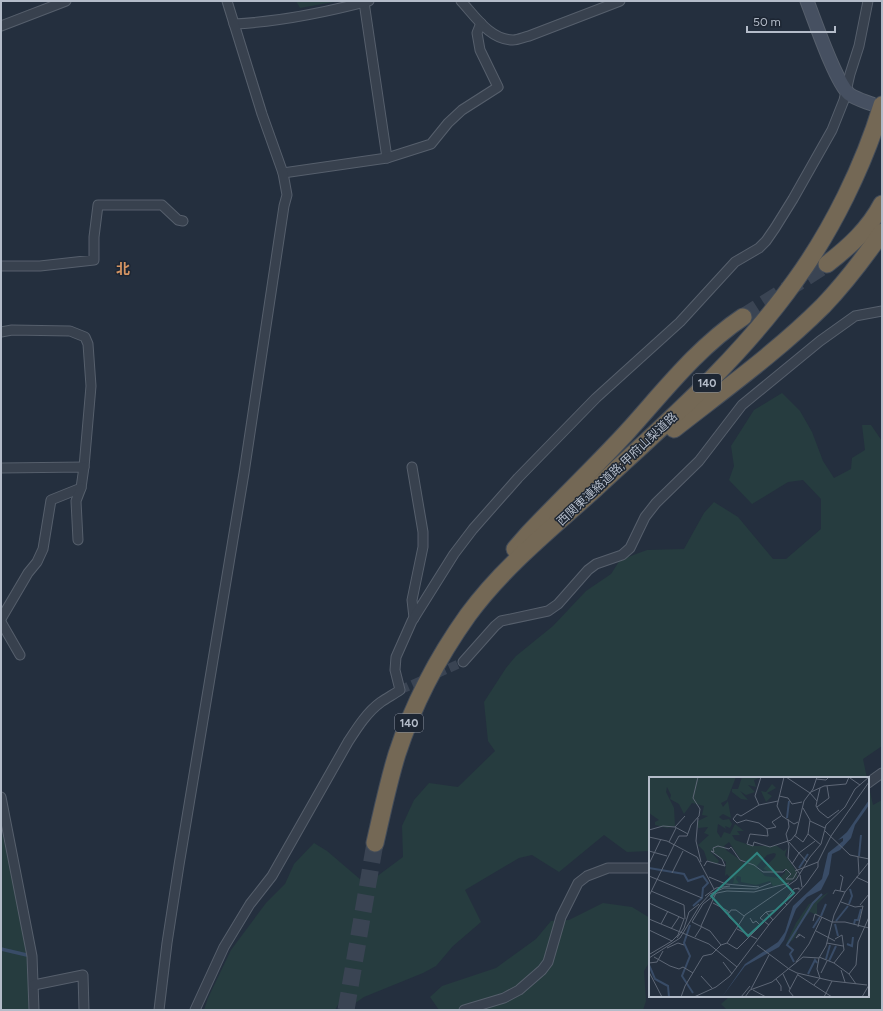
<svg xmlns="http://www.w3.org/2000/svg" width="883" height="1011" viewBox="0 0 883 1011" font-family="Figtree,'Noto Sans JP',sans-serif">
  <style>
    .green { fill: #263c3f }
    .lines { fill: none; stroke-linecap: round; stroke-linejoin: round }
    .stream { stroke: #394c67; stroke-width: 3.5 }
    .street-tunnel { stroke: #3a4453; stroke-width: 9; stroke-dasharray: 9 4.5; stroke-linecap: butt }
    .highway-tunnel { stroke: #3a4453; stroke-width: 17; stroke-dasharray: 17 8; stroke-linecap: butt }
    .street-casing { stroke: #565f6c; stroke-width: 11 }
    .secondary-casing { stroke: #565f6c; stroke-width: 15 }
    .highway-casing { stroke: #434c59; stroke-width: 19 }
    .street { stroke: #38414e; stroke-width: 9 }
    .secondary { stroke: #465061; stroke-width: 13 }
    .highway { stroke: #746855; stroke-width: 17 }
    .labels { text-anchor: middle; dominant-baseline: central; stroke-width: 3; stroke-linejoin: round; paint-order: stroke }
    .shield { fill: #1d2633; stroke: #878f9c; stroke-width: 1 }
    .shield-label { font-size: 11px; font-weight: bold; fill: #b4bcc9 }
    .street-label { font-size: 12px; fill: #b4bcc9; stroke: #1d2633 }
    .quarter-label { font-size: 14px; font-weight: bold; fill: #d59563; stroke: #1d2633 }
    .inset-river { fill: none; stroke: #394c67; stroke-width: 2 }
    .inset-road { fill: none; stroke: #5e6776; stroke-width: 1 }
    .view { fill: #308480; fill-opacity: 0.15; stroke: #308480; stroke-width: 2 }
    .inset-edge { fill: none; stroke: #b4bcc9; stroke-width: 2 }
  </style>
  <rect width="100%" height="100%" fill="#242f3e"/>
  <g class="green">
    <path d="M296,1H339L300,8Z"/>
    <path d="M782,393L800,411L812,432L823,461L834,478L851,469L852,458L865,450L862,425H871L882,441V746L863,759L867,778H650V851L627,852L604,835L559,872L532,855L519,858L465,890L481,922L453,946L436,966L423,973L364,997L355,1003L342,998L335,1010H204L208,998L231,950L266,903L285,884L294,864L314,843L327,851L361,880H372L403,857L402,826L414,800L429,783L458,787L495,751L488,741L484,702L506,668L516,656L553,626L586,591L611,574L620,560L647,550L684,549L704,513L714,502L738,517L773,559H786L821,529V499L803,480L788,482L752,504L729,480L734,466L731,446L754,410Z"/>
    <path d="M868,783L873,805L882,800V1010H727L721,1004L730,996H868Z"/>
    <path d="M1,829L32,956L31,1010H1Z"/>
    <path d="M603,903L632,907L650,918V961L644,971L646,1001L643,1010H439L430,997L442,986L496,968L536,939L551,921L569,920Z"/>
  </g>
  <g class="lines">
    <path class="stream" d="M1,949L31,956"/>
    <path class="street-tunnel" d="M400,690L463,662"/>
    <g class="highway-tunnel">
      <path d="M743,317L827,264"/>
      <path d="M346,1010L375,843"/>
    </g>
    <g class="street-casing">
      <g id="street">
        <path d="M461,1C475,16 490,40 513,40C518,40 524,37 529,36L620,1"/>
        <path d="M364,2L387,158"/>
        <path d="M234,24C277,22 327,12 369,1"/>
        <path d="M1,26L66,1"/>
        <path d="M283,173L387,158L431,144L448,123L462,110L498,87L480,50L477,33L481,23"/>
        <path d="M1,266H40L94,260V237L98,205H162L178,220L183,221"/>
        <path d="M1,332L12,330L70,331L85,337L88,344L91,386L84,467"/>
        <path d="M412,467L423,532V547L412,600L414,618"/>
        <path d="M1,468L84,467L81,488L51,500L43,549L37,562L28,573L1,619"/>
        <path d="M78,540L76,501L81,488"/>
        <path d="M1,622L20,655"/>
        <path d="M463,662L495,626L501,621L548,611L558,604L588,570L596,564L622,555L630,548L645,517L656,503L699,461L742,405L820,341L855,316L882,311"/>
        <path d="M868,783L882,773"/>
        <path d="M1,797L32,956L34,1010"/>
        <path d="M34,985L83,975L84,1010"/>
        <path d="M159,1010L167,943L179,865L244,473L284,206L287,195L283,173L262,114L227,1"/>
        <path d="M195,1010L224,947L250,904L272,876L348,742C357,728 367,712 381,702C387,698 394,694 400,690L395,670L396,657L412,621L454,554L473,529L518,478L596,398L680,322L735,262L759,248L766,241L775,228L793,199L832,130L844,100L850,74L859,46L868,1"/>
        <path d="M464,1010L504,998L519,990L542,970L548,962L561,917L578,883L587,876L608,868H650"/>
      </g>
    </g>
    <g class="secondary-casing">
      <path id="secondary" d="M807,1C815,21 835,81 849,94C856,99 864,101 872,104"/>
    </g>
    <g class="highway-casing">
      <g id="highway">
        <path d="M827,264C849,247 869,229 882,204"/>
        <path d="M674,429C725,389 778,351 823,306C845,283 864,258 882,232"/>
        <path d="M515,549L528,534C561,499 596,466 628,431C664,391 698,347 743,317"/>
        <path d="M375,843C382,813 388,783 397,754C413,705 438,657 468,615C503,567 551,529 595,489C665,424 739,360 795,281C832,230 864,165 882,105"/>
      </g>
    </g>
    <use href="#street" class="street"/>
    <use href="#secondary" class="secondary"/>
    <use href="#highway" class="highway"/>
  </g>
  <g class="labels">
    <g class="shield">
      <rect x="693" y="374" width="28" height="18" rx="3"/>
      <rect x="395" y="714" width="28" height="18" rx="3"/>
    </g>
    <g class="shield-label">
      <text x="707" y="383">140</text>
      <text x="409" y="723">140</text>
    </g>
    <g class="street-label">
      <text transform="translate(617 469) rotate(-43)">西関東連絡道路;甲府山梨道路</text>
    </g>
    <g class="quarter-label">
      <text x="123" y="269">北</text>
    </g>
  </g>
  <g transform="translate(649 777)">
    <rect width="220" height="220" fill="#242f3e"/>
    <path d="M0,0H87L78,23L72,26L74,30L79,24L82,41L74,37L70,40L74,43L80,42L83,47L81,51L76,49L77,52L69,47L68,55L72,61L75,55L81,57L86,47L95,54H88L91,58H83L86,63L103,69H128L135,74L138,71L136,78L148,95V100L140,106L124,109L121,104L107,108L92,105V100L88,99L87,102L90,106L84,107L85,101L82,102L78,97L76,99L77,85L61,74L70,84L68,87L58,83L55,74L49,68L60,58L55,56L59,50L49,51V44L59,39L53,38L55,29L43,26L35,37L30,27L21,22L22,18L18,10L17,15L25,31L26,49L18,51L6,48V45L10,43L0,36ZM80,65L92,83L98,85L97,87L77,73L75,69ZM125,76L127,77L126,80L114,92L126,97L136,92V96L130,101L116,99L107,90L118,78ZM93,0L110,1L105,3L107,10L99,8L106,15L97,18L91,14L99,23L92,22L83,15V12H89ZM123,7L127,11L118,16L123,19L117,25L112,14L117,15ZM180,115L168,127V138L161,135L147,151L148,156L144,163L137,167L147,146L160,127Z" fill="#263c3f" fill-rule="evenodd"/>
    <path d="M220,23V28L206,48L202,61L191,73L183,77L180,97L172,113L158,120L147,132L135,163L130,170L96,189L73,220L96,187L129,165L136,155L144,129L173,102L179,76L194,64V61L189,63L198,55Z" fill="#394c67"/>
    <path class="inset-river" d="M138,41L140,24M210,79L212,58M0,91L35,97L39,104L54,99L59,106L54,111L53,121L44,129M150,91L159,77M200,127L203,119L201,112M172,139L177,127M187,144L199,129M186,147L189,159M205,147L206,143H209L212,132M41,148L35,166L41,179L33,199L44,216M164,151L171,140M198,167L203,169L204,160M177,182L181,168M180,184L187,169M145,185L141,177L144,173L138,168L164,126L173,117M0,188L6,202L19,209L20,220M159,197L166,183L168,186"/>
    <path class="inset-road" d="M135,0L128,29L133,39L145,47L149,45M137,0L161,16L168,24L167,29L170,34L179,41L190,33M201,1L211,8M167,2L177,3L180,0M162,15L175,9L197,7L200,0M130,19L139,21L143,27L153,25M129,24L110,28L92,39L88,37L84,42L88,46L97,43L110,46L118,52L127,50L123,45L132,39M168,24L171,11M110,28L106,19L112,0M168,30L180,21L178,9M36,39L26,50L39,57M49,41L47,64L52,85M139,42L140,50L137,57L140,69L139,81L151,97M161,44L176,51M118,52L119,59L101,57L98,67L104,69L105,65L121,70L142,63L147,57L155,24L164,12L168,0M0,53L14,49L26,50M176,54L201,78L220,82M159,57L172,68M145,58L154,65L159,57L161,43L154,31M0,60L18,64L48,80L65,112M20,65L27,51M140,65L158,85M25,68L30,59H38L42,48L50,39L51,32L44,21L49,0M0,74L18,79M209,80L210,97M0,87L12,62M143,87L150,76L166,64M55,89L58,84L76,89L73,82L62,74L65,75L64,71L69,69L80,72L82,70L91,83L105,88L114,95H134L137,92L142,97L137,102H144L148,95M146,94L169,85M23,96L34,74M151,98L153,110M0,99L53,121M60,100L77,107L110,110M207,100L220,106M2,114L35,128L36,142M191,114L194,100L191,98M184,117L186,113L196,115M0,119L25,68M56,119L67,111L81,109M192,125L206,130L214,129L209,150M0,126L35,142M64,126L79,134L80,140L90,148M138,128L135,125L145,112L150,111V113M211,128L220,117M117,135L111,141L120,148M80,136L82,133H87L95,139M101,141L104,146L107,144L111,148M0,142L60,167L88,190M124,143L117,135L127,133M164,144L166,137L183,145M43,145L54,127L68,116L78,114L105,115L140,106M43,145L61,154L72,168M183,145H196L220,151M12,147L19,134M52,149L67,116M22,152L30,140M88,152L108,162M0,153L23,164L29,158L35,142M167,154L186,164M151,158L147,161L150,157L156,161M46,160L53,149M28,161L35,151L40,135L50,127M78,166L88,172L115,145M178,166L194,169M108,168L140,192M18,171L29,166L35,168M1,177L23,164M5,180L21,189L30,192L34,190L44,196M170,180L185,186L200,197L207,207M0,181L31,161L51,128L61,117L75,111L107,112L122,106M74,185L83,197M147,185L160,167L173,140M0,186L8,185L14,174M185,186L195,173L193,158L186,162M140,192L148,196L183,204L218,208M192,193L196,205M0,195L13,220M172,196L178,184M134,197L141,212M200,197L207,188L209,165L220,140M149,198L183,220M52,199L63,211M127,202L132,209V214M165,208L171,201L168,192L170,181M102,212L120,178M104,213L117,220M32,220L36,209L54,179L63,177L72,168L78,166L96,138L147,103L161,80L172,67L177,48L196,30L206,12L220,0M45,220L67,210L81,199L122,145L157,107L169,90V85L182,59L220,5M92,220L101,209M96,220L101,213L123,205L154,180L170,181L177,169L185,138L196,115L220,85M145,220L140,214L149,197M175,220L183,204M213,220L220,208"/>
    <path class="view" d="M108,76L145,116L99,159L62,119Z"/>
    <rect width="220" height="220" class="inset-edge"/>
  </g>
  <rect width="883" height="1011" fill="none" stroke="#b4bcc9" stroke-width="4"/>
  <path d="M747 26v6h88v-6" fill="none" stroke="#b4bcc9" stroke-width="2"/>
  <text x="753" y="26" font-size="12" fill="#b4bcc9" stroke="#1d2633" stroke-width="3" paint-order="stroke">50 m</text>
</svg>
